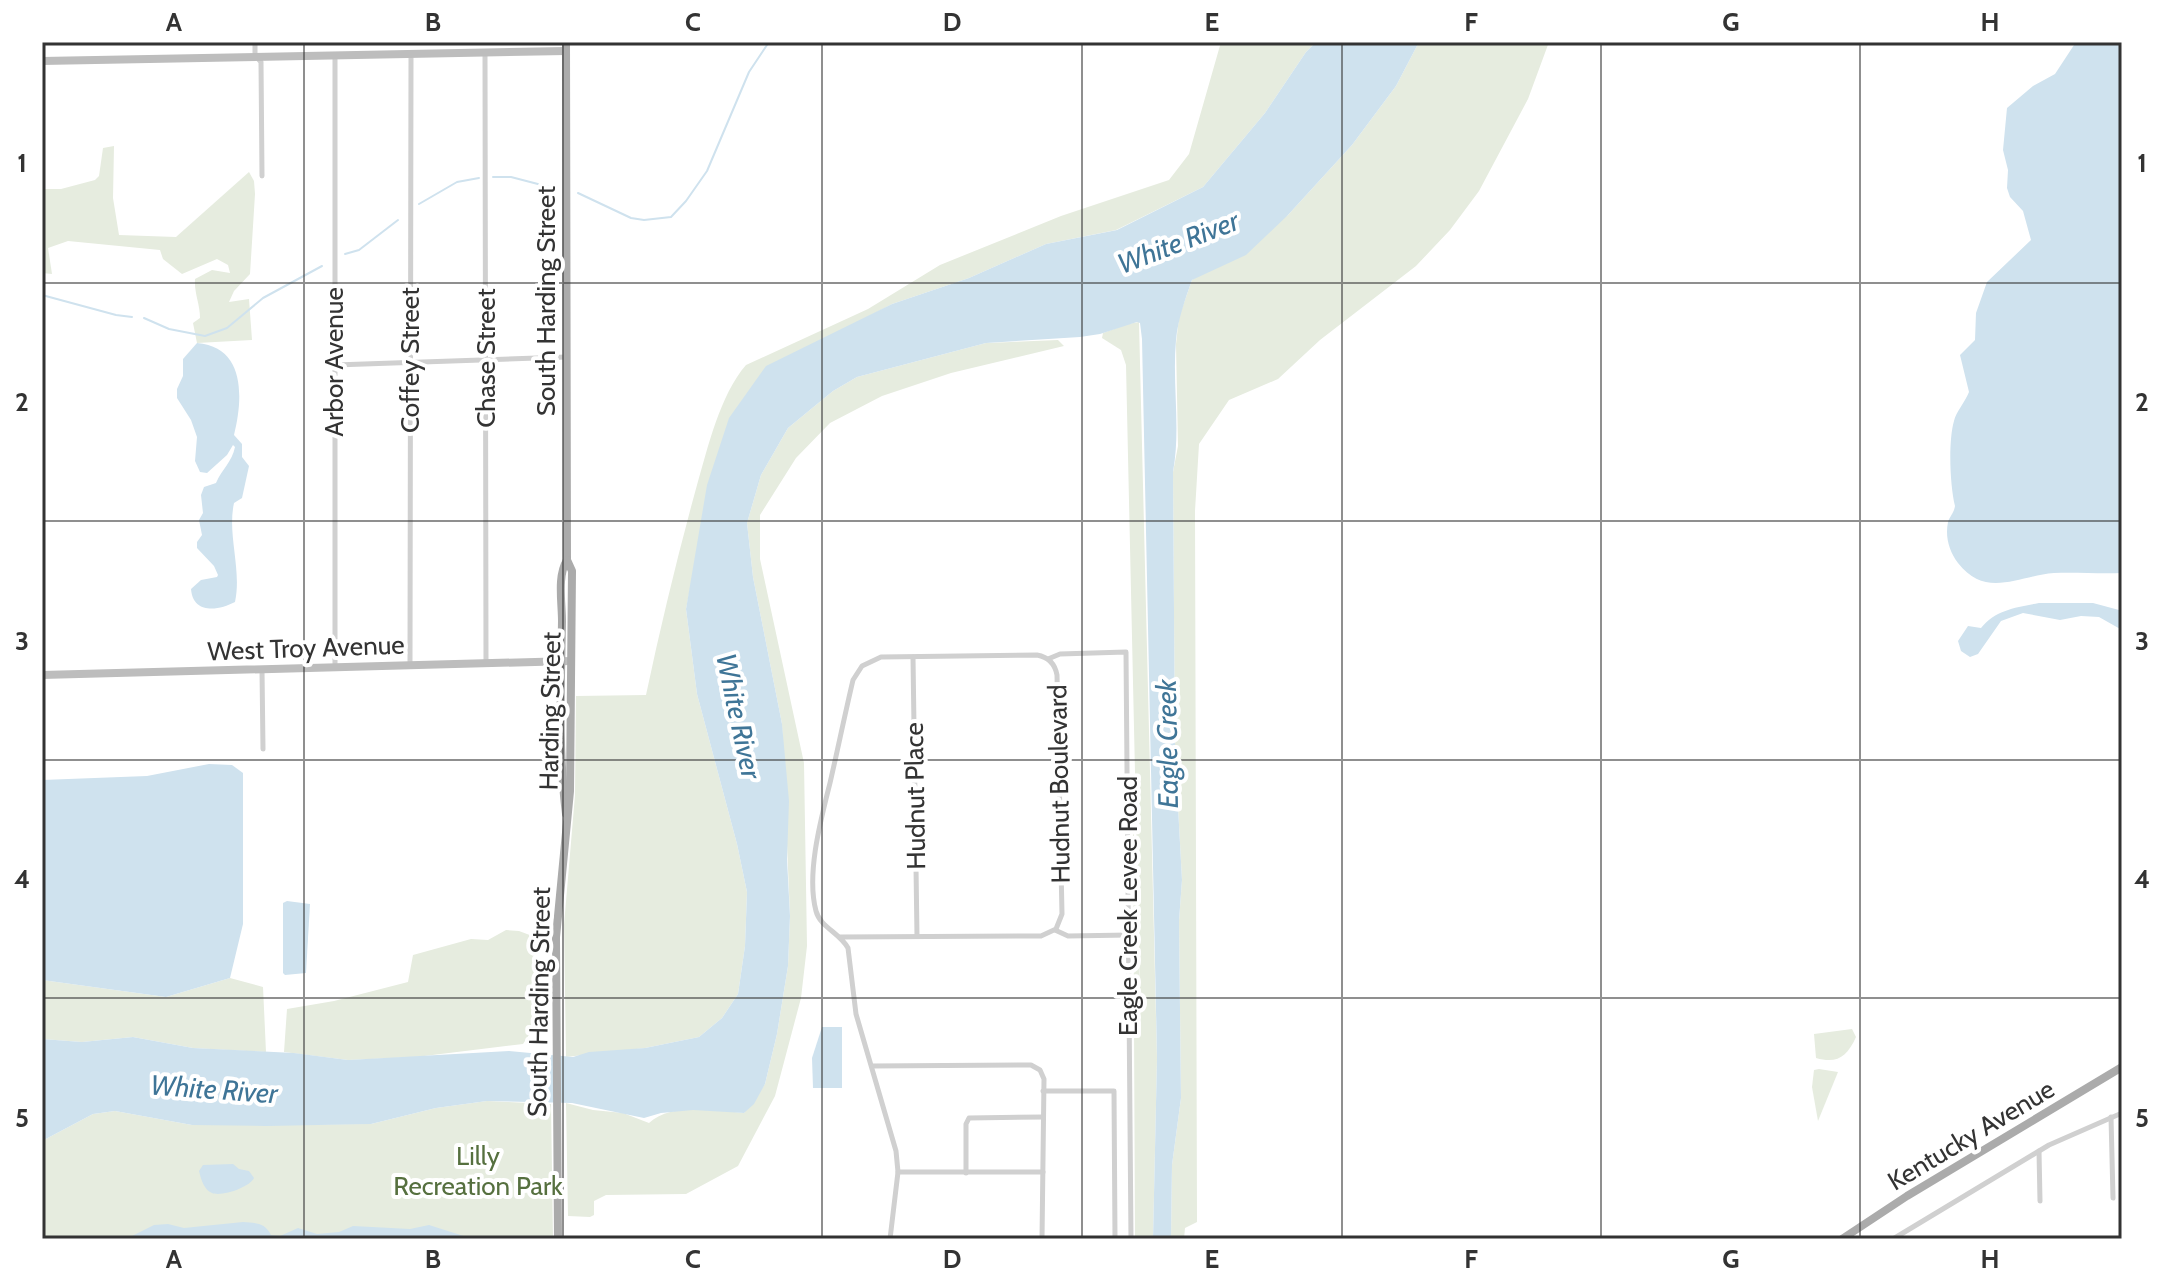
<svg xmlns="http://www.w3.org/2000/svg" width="2164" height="1281" viewBox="0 0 2164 1281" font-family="Cabin,sans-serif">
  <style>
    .green { fill: #e6ecdf }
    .water { fill: #cfe2ee }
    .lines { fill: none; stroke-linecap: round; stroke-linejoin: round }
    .stream { stroke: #cfe2ee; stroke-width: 2 }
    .street { stroke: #d0d0d0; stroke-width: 5 }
    .secondary { stroke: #bdbdbd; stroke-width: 8 }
    .primary { stroke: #ababab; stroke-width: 8 }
    .grid { fill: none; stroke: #333; stroke-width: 2; stroke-opacity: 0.55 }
    .labels { text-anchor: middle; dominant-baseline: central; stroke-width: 8; stroke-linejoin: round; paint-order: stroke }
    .street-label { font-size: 26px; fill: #333; stroke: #fff }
    .park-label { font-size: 26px; fill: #56703f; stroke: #fff }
    .water-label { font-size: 28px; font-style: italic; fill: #3f7597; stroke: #fff }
    .neatline { fill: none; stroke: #333; stroke-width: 3 }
    .grid-label { font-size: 26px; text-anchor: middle; font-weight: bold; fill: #333 }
  </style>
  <rect width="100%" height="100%" fill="#fff"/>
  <g class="green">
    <path d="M1221,42H1316L1306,52L1265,113L1203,187L1116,230L1046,244L969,278L892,304L841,331L697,553L686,609L697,694L737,844L747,892L745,946L738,994L722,1018L699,1037L645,1048L566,1057L564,925L575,795L576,696L646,695C661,624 678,554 697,485C708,447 720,395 746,365L868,309L940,265L1061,216L1169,180L1189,154Z"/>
    <path d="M1419,42H1549L1528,99L1479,191L1450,230L1416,266L1320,340L1278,379L1229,400L1199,444L1195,511L1197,1222L1185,1228L1184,1239H1171L1172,1165L1181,1098L1179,921L1182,880L1175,751L1173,472L1178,446L1176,344L1179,317L1192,280L1288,215L1352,145L1396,86Z"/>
    <path d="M114,146L113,198L119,235L176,237L249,172L254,181L255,194L250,274L234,291L229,302L249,299L252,340L197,343L193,323L200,318C200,304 194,293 195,279L212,270L230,273L228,265L217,259L182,274L163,259L160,250L68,241L48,248L52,274L42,273V189H61L95,180L99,176L103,148Z"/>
    <path d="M1139,322L1157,1058L1153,1239H1135L1133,809L1140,999L1126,365L1121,350L1102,338L1103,333L1128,324Z"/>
    <path d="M1058,340L1064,346L951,373L882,396L830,423L796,458L760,515V559L804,763L807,946L801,998L775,1096L738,1166L686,1194L606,1195L594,1201V1215L590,1217L568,1216L566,1103L593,1110L623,1113L649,1123C672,1102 714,1110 744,1113L765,1084L777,1034L788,966L790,916L782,724L753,577L747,523L761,475L788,428L833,391L857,377L986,343Z"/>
    <path d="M506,930L519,931L535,937L539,989L536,1024L523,1044L416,1057L348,1060L284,1052L287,1009L334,1001L408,982L413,955L471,939L488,940Z"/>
    <path d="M230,978L263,987L266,1052L193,1048L133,1037L82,1042L42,1039V980L166,997Z"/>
    <path d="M1852,1029L1856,1037C1847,1057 1837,1064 1816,1058L1814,1034Z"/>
    <path d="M1819,1069L1838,1072L1818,1121L1812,1087L1814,1070Z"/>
    <path d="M487,1101L551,1104L553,1239H42V1141L93,1114L115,1111L192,1125L371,1124L436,1108Z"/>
  </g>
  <g class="water">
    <path d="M1316,42H1419L1396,86L1352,145L1288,215L1246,255L1192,280C1185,300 1178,319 1176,340C1172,385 1181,428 1173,472L1175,751L1182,880L1179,921L1181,1098L1172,1165L1171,1239H1153L1157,1058L1142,339L1140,323L1137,322L1100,334L1080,337L986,343L857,377L833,391L788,428L761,475L747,523L753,577L782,724L789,801L787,859L790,916L788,966L777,1034L765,1084L754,1104L744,1113L693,1110L661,1113L644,1118L572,1103L487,1101L436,1108L371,1124L266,1126L192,1125L115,1111L93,1114L42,1141V1039L82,1042L133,1037L193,1048L294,1053L348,1060L509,1051L573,1057L589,1052L645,1048L699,1037L722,1018L738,994L745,946L747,892L737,844L697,694L686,609L707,485L729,418L766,366L892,304L969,278L1046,244L1117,230L1203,187L1265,113L1306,52Z"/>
    <path d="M2076,42H2122V573C2099,574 2076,572 2054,573C2017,576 1986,599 1958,563C1949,551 1945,537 1948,522C1950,516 1954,513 1955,506C1950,486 1948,442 1954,421C1956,412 1965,402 1969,392L1960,355L1975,340L1976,313L1987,282L2031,240L2023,211L2010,197L2007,188L2008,170L2003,150L2007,108L2033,86L2055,74Z"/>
    <path d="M197,343C246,347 243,399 234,435L242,444V457L249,466L242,498L234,503C227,535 242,569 235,602C218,611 193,614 191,589L201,580L217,577L218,575L214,566L197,548V542L202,535L199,520L203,513L201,495L204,487L216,483C222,469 232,462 235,447L233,445L227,455L207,473L200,472L195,461L197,437L191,420L177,398V389L183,376V359Z"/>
    <path d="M2039,603H2093L2119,610L2122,612V630L2099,617L2081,616L2060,620L2023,613L2001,621L1978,654L1970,657L1961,651L1958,641L1968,626L1981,628C1995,610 2017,607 2039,603Z"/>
    <path d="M209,764L232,765L243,773V924L230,978L166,997L42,980V780L147,776Z"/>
    <path d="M287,901L310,904L306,973L285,975L283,973V903Z"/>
    <path d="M822,1027H842V1088H813L812,1058Z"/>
    <path d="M233,1164L239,1169L249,1171L254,1178C250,1187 222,1197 212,1193C204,1190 201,1179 199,1171L203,1165Z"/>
    <path d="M243,1222C255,1223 265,1222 271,1235L280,1236L298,1228L317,1234L339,1232L353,1226L410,1229L429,1225L473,1239H126L154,1225L168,1224L184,1228Z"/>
  </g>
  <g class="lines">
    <g class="stream">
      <path d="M493,177H511L557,189"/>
      <path d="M578,193L631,218L644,220L671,217L686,201L707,171L749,72L769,42"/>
      <path d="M419,204L457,182L479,178"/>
      <path d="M345,254L359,250L398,220"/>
      <path d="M42,295L116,315L132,317"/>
      <path d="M144,318L169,329L205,336L227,328L263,298L322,266"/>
    </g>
    <g class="street">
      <path d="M255,42V55L261,62L262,176"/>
      <path d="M485,53L486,663"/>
      <path d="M335,365L566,357"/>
      <path d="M913,657L917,936"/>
      <path d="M1048,659L1060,654L1126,652L1131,1239"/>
      <path d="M410,665L411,55"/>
      <path d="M335,667V56"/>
      <path d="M262,670L263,749"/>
      <path d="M1055,930L1068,936L1129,935"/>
      <path d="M840,937L1041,936L1056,929L1062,914L1057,675C1055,664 1048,657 1037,655L881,657L862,666L853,680C845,714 838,748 830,783C821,819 806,874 816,911C820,927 840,933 848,948L856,1014L896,1151L898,1172L890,1239"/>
      <path d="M872,1066L1031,1065L1040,1070L1044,1079L1042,1239"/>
      <path d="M1043,1091H1114L1115,1239"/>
      <path d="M2111,1117L2113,1198"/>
      <path d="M2039,1151L2040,1201"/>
      <path d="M898,1172H1043"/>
      <path d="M966,1173V1124L969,1118L1043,1117"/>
      <path d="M1893,1239L2049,1145L2122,1113"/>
    </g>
    <g class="secondary">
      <path d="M42,61L566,51"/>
      <path d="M42,675L571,661"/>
    </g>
    <g class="primary">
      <path d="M566,42L567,560C557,576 562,602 562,621C561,685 558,751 566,814"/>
      <path d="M558,1239L556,937L570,791L572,571L567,560"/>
      <path d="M1842,1239L1907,1196L2122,1067"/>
    </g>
  </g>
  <path class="grid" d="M304,42V1239M563,42V1239M822,42V1239M1082,42V1239M1342,42V1239M1601,42V1239M1860,42V1239M42,283H2122M42,521H2122M42,760H2122M42,998H2122"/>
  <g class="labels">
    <g class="street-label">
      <text transform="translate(546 301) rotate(-90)">South Harding Street</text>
      <text transform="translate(486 358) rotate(-90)">Chase Street</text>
      <text transform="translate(410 360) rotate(-90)">Coffey Street</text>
      <text transform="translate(334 362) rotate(-90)">Arbor Avenue</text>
      <text transform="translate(306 648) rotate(-2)">West Troy Avenue</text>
      <text transform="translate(550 711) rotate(-89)">Harding Street</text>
      <text transform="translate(1059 784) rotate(-91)">Hudnut Boulevard</text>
      <text transform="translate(915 796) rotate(-91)">Hudnut Place</text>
      <text transform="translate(1128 906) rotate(-90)">Eagle Creek Levee Road</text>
      <text transform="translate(539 1002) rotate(-89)">South Harding Street</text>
      <text transform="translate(1971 1135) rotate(-31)">Kentucky Avenue</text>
    </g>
    <g class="park-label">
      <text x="478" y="1156">Lilly<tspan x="478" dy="30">Recreation Park</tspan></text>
    </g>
    <g class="water-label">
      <text transform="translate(1178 242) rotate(-21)">White River</text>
      <text transform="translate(739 716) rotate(78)">White River</text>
      <text transform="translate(1167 744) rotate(-91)">Eagle Creek</text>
      <text transform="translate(214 1089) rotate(4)">White River</text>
    </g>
  </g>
  <rect width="2164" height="1281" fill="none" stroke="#ffffff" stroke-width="88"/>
  <rect x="44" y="44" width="2076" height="1193" class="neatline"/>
  <g class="grid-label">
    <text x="174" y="31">A</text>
    <text x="433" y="31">B</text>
    <text x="693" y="31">C</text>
    <text x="952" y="31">D</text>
    <text x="1212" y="31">E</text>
    <text x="1471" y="31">F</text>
    <text x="1731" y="31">G</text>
    <text x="1990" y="31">H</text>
    <text x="22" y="172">1</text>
    <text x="2142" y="172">1</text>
    <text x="22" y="411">2</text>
    <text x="2142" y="411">2</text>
    <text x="22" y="650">3</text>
    <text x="2142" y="650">3</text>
    <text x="22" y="888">4</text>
    <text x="2142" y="888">4</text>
    <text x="22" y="1127">5</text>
    <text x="2142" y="1127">5</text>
    <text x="174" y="1268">A</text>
    <text x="433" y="1268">B</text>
    <text x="693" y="1268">C</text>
    <text x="952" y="1268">D</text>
    <text x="1212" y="1268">E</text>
    <text x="1471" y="1268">F</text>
    <text x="1731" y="1268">G</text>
    <text x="1990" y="1268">H</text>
  </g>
</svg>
